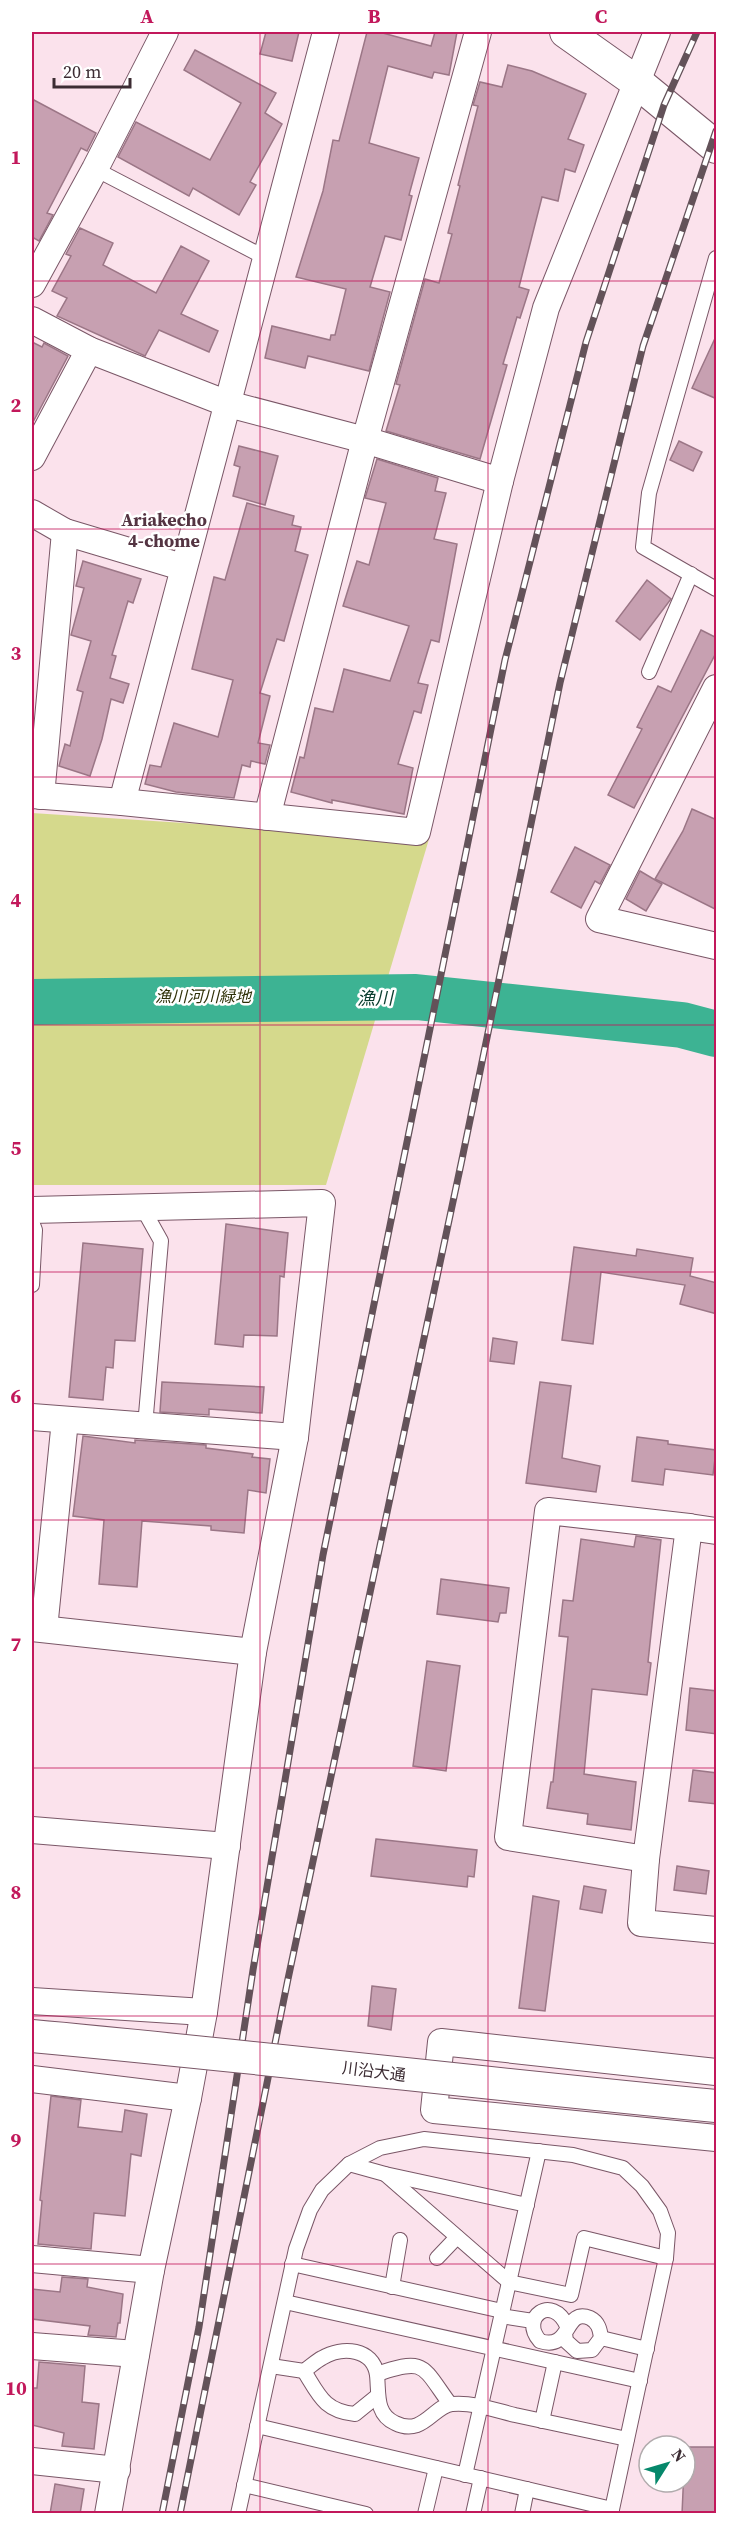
<svg xmlns="http://www.w3.org/2000/svg" width="748" height="2545" viewBox="0 0 748 2545" font-family="'Source Serif 4','Noto Sans JP',serif">
  <style>
    .green { fill: #d5d98c }
    .lines { fill: none; stroke-linecap: round; stroke-linejoin: round }
    .river { stroke: #3db393; stroke-width: 46 }
    .building { fill: #c7a0b1; stroke: #9b7686; stroke-width: 1.5 }
    .service-casing { stroke: #7a5767; stroke-width: 16 }
    .minor-casing { stroke: #7a5767; stroke-width: 28 }
    .tertiary-casing { stroke: #7a5767; stroke-width: 34 }
    .service { stroke: #fff; stroke-width: 14 }
    .minor { stroke: #fff; stroke-width: 26 }
    .tertiary { stroke: #fff; stroke-width: 32 }
    .rail-casing { stroke: #635259; stroke-width: 7 }
    .rail { stroke: #fff; stroke-width: 4.5; stroke-dasharray: 14; stroke-linecap: butt }
    .tertiary-bridge-casing { stroke: #7a5767; stroke-width: 34; stroke-linecap: butt }
    .tertiary-bridge { stroke: #fff; stroke-width: 32 }
    .grid { fill: none; stroke: #c2185b; stroke-width: 1.5; stroke-opacity: 0.55 }
    .labels { text-anchor: middle; dominant-baseline: central; stroke-width: 5; stroke-linejoin: round; paint-order: stroke }
    .park-label { font-size: 16px; font-style: italic; fill: #2f3007; stroke: #fff }
    .street-label { font-size: 16px; fill: #3c2c33; stroke: #fff }
    .neighbourhood-label { font-size: 18px; font-weight: bold; fill: #543442; stroke: #fff }
    .water-label { font-size: 18px; font-style: italic; fill: #0d4032; stroke: #fff }
    .neatline { fill: none; stroke: #c2185b; stroke-width: 2 }
    .grid-label { font-size: 20px; text-anchor: middle; font-weight: bold; fill: #c2185b }
  </style>
  <rect width="100%" height="100%" fill="#fbe2ec"/>
  <path class="green" d="M32,813L429,839L326,1185H32Z"/>
  <g class="lines">
    <path class="river" d="M32,1002L416,997L682,1025L716,1034"/>
  </g>
  <g class="building">
    <path d="M266,32H299L292,61L260,54Z"/>
    <path d="M367,32H379L431,46L435,32H457L449,75L434,72L432,78L388,66L369,143L419,158L409,195L412,196L401,240L385,236L370,287L390,292L369,371L308,356L305,368L265,358L272,326L330,340L331,335H335L346,289L296,277L323,191L333,140L339,141Z"/>
    <path d="M195,50L276,93L265,113L282,124L250,182L256,185L239,215L193,188L189,196L118,157L136,122L210,160L241,103L184,70Z"/>
    <path d="M508,65L532,71L586,94L568,139L584,145L575,172L565,169L558,201L542,197L519,287L529,290L520,318L517,317L503,364L507,365L480,459L386,431L400,385L396,384L425,279L439,283L452,234L448,233L460,186L458,185L478,106L473,105L480,82L502,87Z"/>
    <path d="M32,99L96,133L87,151L81,148L47,213L53,215L39,241L34,238L32,242Z"/>
    <path d="M80,228L113,243L103,265L156,293L181,246L209,261L181,314L218,331L209,352L159,330L145,356L57,316L67,298L52,291L71,256L66,254Z"/>
    <path d="M717,334V399L692,388Z"/>
    <path d="M32,342L42,347L44,343L68,356L32,424Z"/>
    <path d="M679,441L702,452L693,471L670,460Z"/>
    <path d="M239,446L278,456L265,505L233,496L240,467L234,465Z"/>
    <path d="M377,459L438,478L435,491L446,493L434,539L457,544L439,642L431,640L418,683L428,685L421,713L414,711L398,764L413,768L404,814L332,800V803L291,792L300,757L304,758L315,708L333,712L344,669L390,681L409,626L343,606L357,561L369,565L386,503L365,498Z"/>
    <path d="M247,503L294,516L292,525L301,527L295,551L308,555L284,641L277,639L260,693L270,696L258,743L270,745L265,764L251,761L250,767L242,765L234,798L176,792L145,784L150,765L161,767L174,723L218,737L233,680L192,669L214,577L225,580Z"/>
    <path d="M83,561L141,579L133,603L128,601L112,655L116,656L110,678L129,684L123,703L111,699L102,739L90,776L59,766L65,744L70,746L83,692L77,690L91,641L71,635L84,588L76,586Z"/>
    <path d="M647,580L671,599L640,640L616,621Z"/>
    <path d="M701,630L717,638V651L634,808L608,795L642,729L637,727L658,686L671,692Z"/>
    <path d="M692,809L717,820V910L655,879L683,831Z"/>
    <path d="M575,847L610,865L600,884L595,881L581,908L551,892Z"/>
    <path d="M640,871L662,884L646,911L626,899Z"/>
    <path d="M226,1224L288,1233L284,1277L280,1276L277,1336L244,1335L243,1347L215,1344Z"/>
    <path d="M83,1243L143,1249L135,1341L115,1340L113,1368L106,1367L103,1400L69,1397Z"/>
    <path d="M574,1247L636,1256L637,1249L693,1258L690,1276L717,1283V1314L680,1304L685,1285L601,1272L593,1344L562,1340Z"/>
    <path d="M493,1338L517,1342L514,1364L490,1361Z"/>
    <path d="M162,1382L264,1387L262,1413L209,1409V1415L160,1412Z"/>
    <path d="M540,1382L571,1386L562,1458L600,1466L596,1492L526,1483Z"/>
    <path d="M83,1436L135,1443V1440L206,1445V1448L253,1454L252,1457L270,1459L266,1493L248,1490L244,1533L211,1530V1526L142,1521L137,1587L99,1584L104,1520L73,1516Z"/>
    <path d="M637,1437L668,1441V1444L716,1450L713,1475L665,1469L663,1485L632,1481Z"/>
    <path d="M636,1536L661,1540L648,1662L651,1663L647,1695L592,1689L584,1774L636,1782L631,1830L587,1824L588,1814L547,1808L551,1782H553L568,1637L559,1636L563,1600L573,1601L581,1539L634,1547Z"/>
    <path d="M441,1579L509,1588L506,1613H500L498,1622L437,1614Z"/>
    <path d="M427,1661L460,1666L446,1771L413,1766Z"/>
    <path d="M690,1688L717,1691V1734L686,1730Z"/>
    <path d="M693,1770L717,1773V1804L689,1801Z"/>
    <path d="M376,1839L477,1850L474,1877L468,1876L467,1887L371,1876Z"/>
    <path d="M677,1866L709,1871L706,1894L674,1890Z"/>
    <path d="M584,1886L606,1890L602,1913L580,1909Z"/>
    <path d="M533,1896L559,1901L545,2011L519,2008Z"/>
    <path d="M372,1986L396,1989L391,2030L368,2026Z"/>
    <path d="M51,2096L81,2100L78,2127L122,2132L125,2110L147,2114L141,2156L131,2154L125,2216L94,2213L91,2249L38,2244L42,2201L40,2200Z"/>
    <path d="M62,2277L88,2279L87,2287L123,2294L120,2323H118L116,2337L88,2335L90,2326L32,2319V2289L60,2292Z"/>
    <path d="M39,2362L85,2366L82,2402L99,2404L94,2449L62,2446L64,2433L32,2425V2388H37Z"/>
    <path d="M685,2447H717V2514H682Z"/>
    <path d="M55,2484L84,2489L80,2514H50Z"/>
  </g>
  <g class="lines">
    <g class="service-casing">
      <g id="service">
        <path d="M95,169L266,258"/>
        <path d="M716,258L649,493L643,547L716,589"/>
        <path d="M649,672L691,574"/>
        <path d="M142,1207L161,1241L145,1426"/>
        <path d="M32,1222L35,1230L32,1285"/>
        <path d="M349,2164L385,2174L527,2205"/>
        <path d="M385,2174L509,2282L571,2295L584,2238L666,2258"/>
        <path d="M437,2258L457,2237"/>
        <path d="M292,2264L502,2311"/>
        <path d="M392,2287L400,2240"/>
        <path d="M285,2302L640,2381"/>
        <path d="M501,2316L533,2321"/>
        <path d="M565,2333L566,2341L577,2351L592,2350L601,2338C600,2329 598,2322 590,2318C570,2310 570,2333 558,2340C552,2344 546,2343 540,2341C519,2318 552,2293 567,2326"/>
        <path d="M601,2338L647,2349"/>
        <path d="M271,2366L304,2371C310,2367 316,2361 322,2358C342,2346 373,2348 377,2375C379,2393 375,2414 395,2423C423,2437 433,2406 452,2404C473,2402 495,2410 515,2415C552,2423 590,2431 627,2439"/>
        <path d="M304,2371C319,2395 324,2411 355,2414L376,2397"/>
        <path d="M377,2374C426,2357 422,2366 450,2404"/>
        <path d="M542,2421L555,2362"/>
        <path d="M257,2426L612,2509"/>
        <path d="M465,2475L539,2151"/>
        <path d="M244,2485L366,2514"/>
        <path d="M238,2514L296,2249L310,2210L322,2190L349,2164L380,2148L424,2139L573,2155L623,2168L642,2186L660,2211L668,2233L666,2258L611,2514"/>
        <path d="M425,2514L436,2468"/>
        <path d="M473,2514L481,2478"/>
        <path d="M522,2514L527,2489"/>
      </g>
    </g>
    <g class="minor-casing">
      <g id="minor">
        <path d="M32,284L95,169L165,32"/>
        <path d="M32,320L89,350L228,404L365,440L500,481"/>
        <path d="M32,457L89,350"/>
        <path d="M32,513L65,532L182,567"/>
        <path d="M716,688L599,919L716,946"/>
        <path d="M32,795L122,802L417,832L500,481L546,308L657,32"/>
        <path d="M41,796L65,532"/>
        <path d="M122,802C188,544 258,288 326,32"/>
        <path d="M267,817L365,440L478,32"/>
        <path d="M32,1210L322,1203L295,1437L253,1652L204,2012L188,2098L151,2270L108,2514"/>
        <path d="M32,1417L295,1437"/>
        <path d="M716,1531L689,1527L646,1859L641,1923L716,1930"/>
        <path d="M32,1628L253,1652"/>
        <path d="M44,1629L65,1420"/>
        <path d="M32,1830L227,1846"/>
        <path d="M646,1859L508,1837L548,1511L689,1527"/>
        <path d="M32,2001L204,2012"/>
        <path d="M716,2072L441,2042L434,2110L716,2138"/>
        <path d="M32,2079L188,2098"/>
        <path d="M32,2259L151,2270"/>
        <path d="M32,2346L136,2354"/>
        <path d="M32,2461L117,2470"/>
      </g>
    </g>
    <g class="tertiary-casing">
      <path id="tertiary" d="M566,32L638,83L716,147"/>
    </g>
    <use href="#service" class="service"/>
    <use href="#minor" class="minor"/>
    <use href="#tertiary" class="tertiary"/>
    <g class="rail-casing">
      <g id="rail">
        <path d="M162,2514L199,2327L253,1970L323,1555L505,660L586,342L664,105L697,32"/>
        <path d="M180,2514L288,1979L461,1164L560,683L643,346L716,131"/>
      </g>
    </g>
    <use href="#rail" class="rail"/>
    <g class="tertiary-bridge-casing">
      <path id="tertiary-bridge" d="M32,2036C260,2057 488,2084 716,2106"/>
    </g>
    <use href="#tertiary-bridge" class="tertiary-bridge"/>
  </g>
  <path class="grid" d="M260,32V2514M488,32V2514M32,281H716M32,529H716M32,777H716M32,1025H716M32,1272H716M32,1520H716M32,1768H716M32,2016H716M32,2264H716"/>
  <g class="labels">
    <g class="park-label">
      <text x="203" y="996">漁川河川緑地</text>
    </g>
    <g class="street-label">
      <text transform="translate(374 2071) rotate(7)">川沿大通</text>
    </g>
    <g class="neighbourhood-label">
      <text x="164" y="519">Ariakecho<tspan x="164" dy="21">4-chome</tspan></text>
    </g>
    <g class="water-label">
      <text transform="translate(375 998) rotate(-1)">漁川</text>
    </g>
  </g>
  <rect width="748" height="2545" fill="none" stroke="#ffffff" stroke-width="66"/>
  <g transform="translate(667 2464) rotate(53)"><circle r="28" fill="#ffffff" stroke="#b1abad" stroke-width="1.5"/>
  <path d="M0-4.5L10 22L0 15L-10 22Z" fill="#06886b"/>
  <text y="-9" font-size="16" font-weight="bold" text-anchor="middle" fill="#3c2c33">N</text>
  </g>
  <path d="M54 78v9h76v-9" fill="none" stroke="#3c2c33" stroke-width="3"/>
  <text x="63" y="78" font-size="18" fill="#3c2c33" stroke="#ffffff" stroke-width="4.5" paint-order="stroke">20 m</text>
  <rect x="33" y="33" width="682" height="2479" class="neatline"/>
  <g class="grid-label">
    <text x="147" y="23">A</text>
    <text x="374" y="23">B</text>
    <text x="601" y="23">C</text>
    <text x="16" y="164">1</text>
    <text x="16" y="412">2</text>
    <text x="16" y="660">3</text>
    <text x="16" y="907">4</text>
    <text x="16" y="1155">5</text>
    <text x="16" y="1403">6</text>
    <text x="16" y="1651">7</text>
    <text x="16" y="1899">8</text>
    <text x="16" y="2147">9</text>
    <text x="16" y="2395">10</text>
  </g>
</svg>
